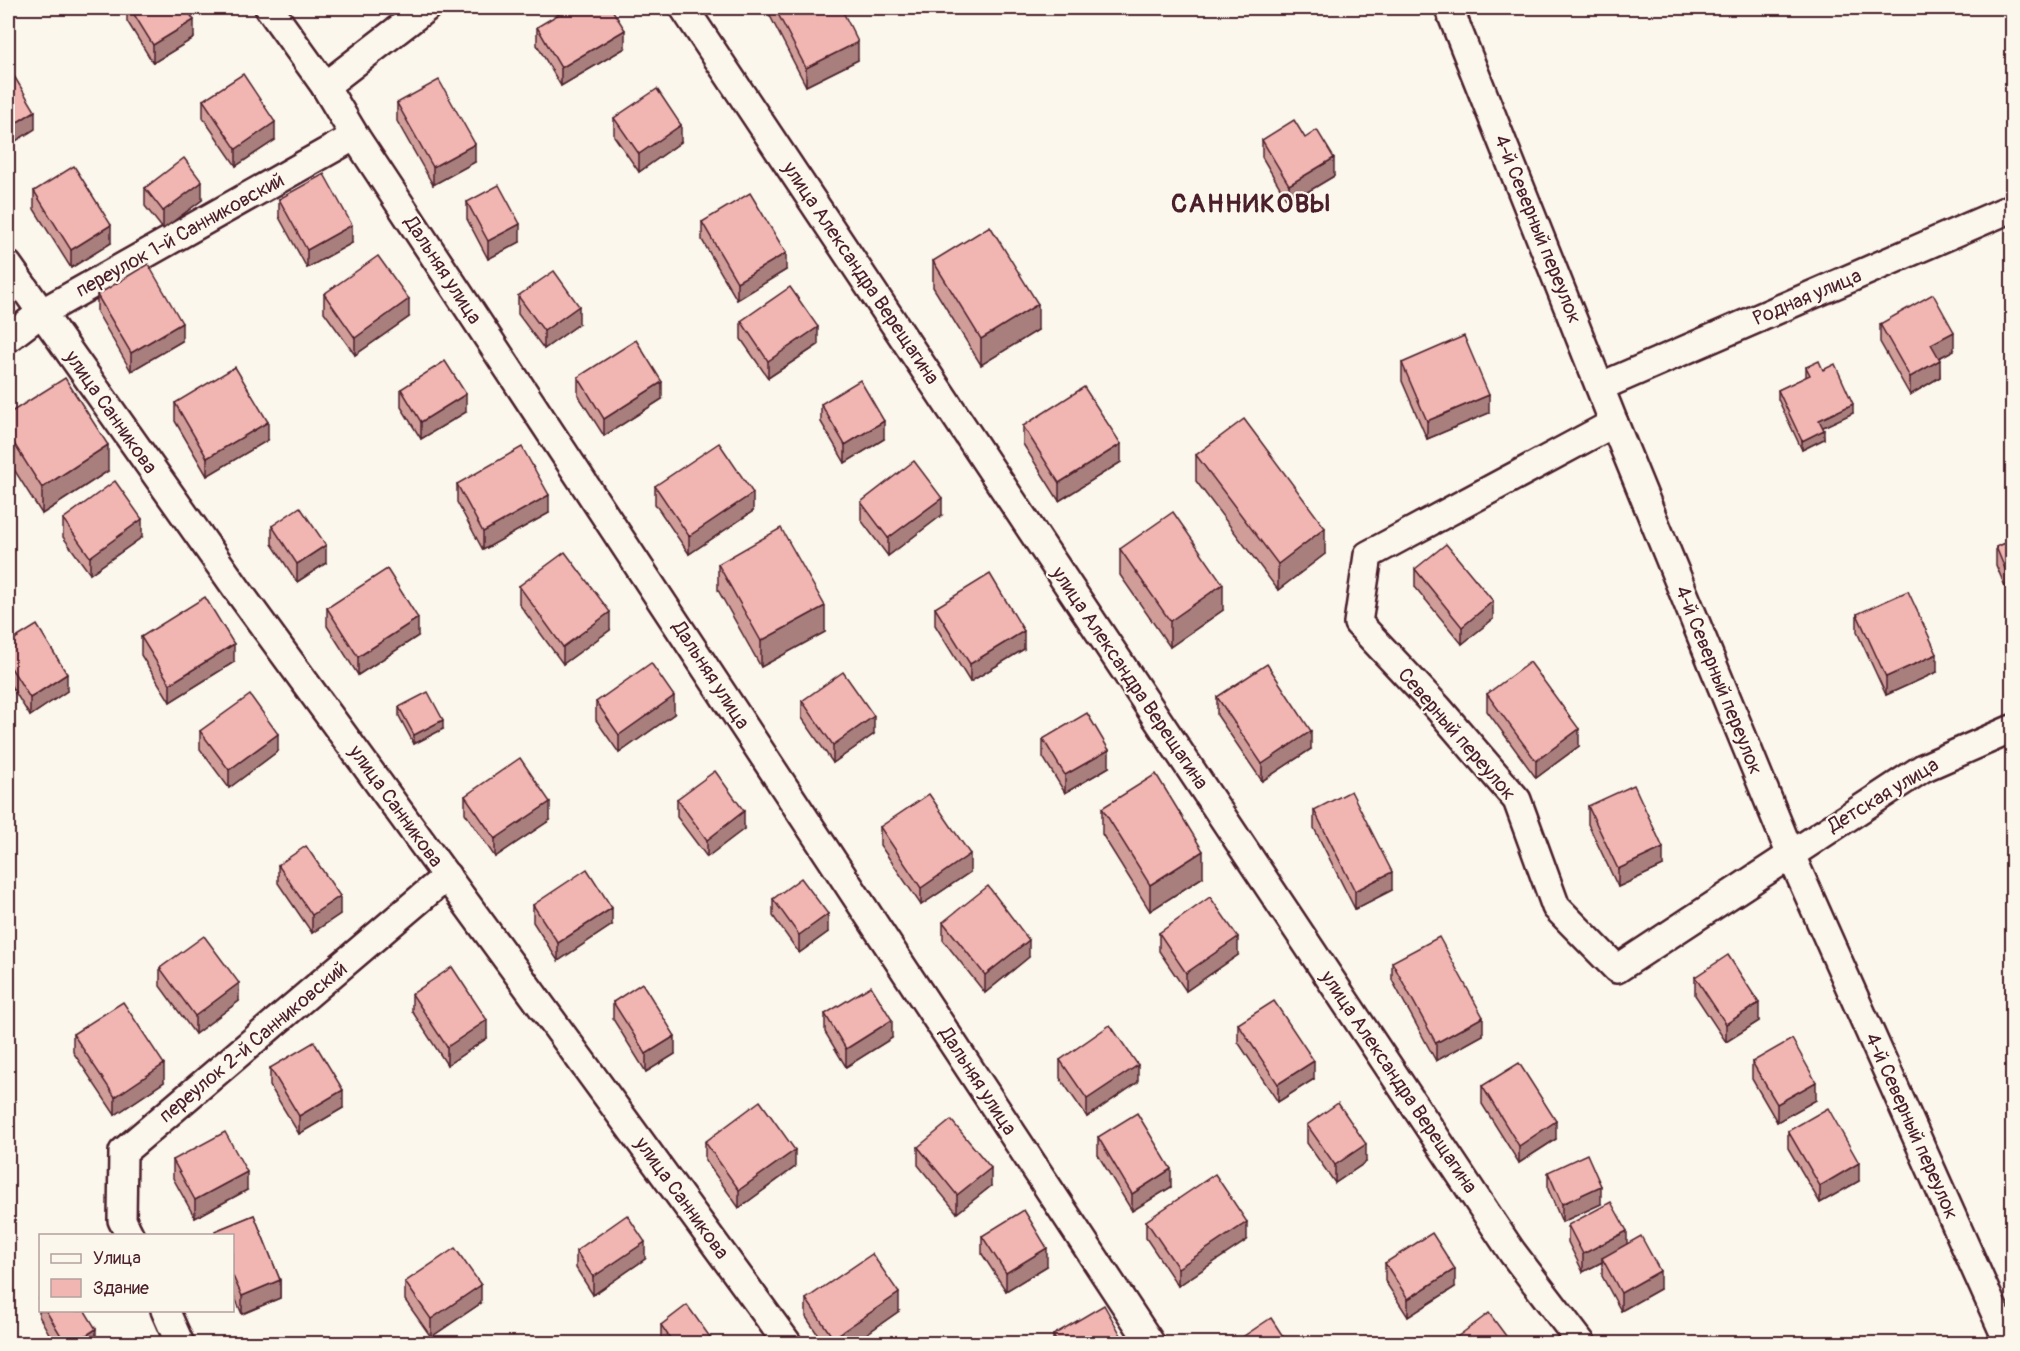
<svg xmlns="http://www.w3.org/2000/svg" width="2020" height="1351" viewBox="0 0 2020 1351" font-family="Pangolin,sans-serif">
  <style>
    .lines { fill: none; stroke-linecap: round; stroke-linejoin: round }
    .minor-casing { stroke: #4a1f2b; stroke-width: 32 }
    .minor { stroke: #fbf7ec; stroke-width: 27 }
    .wall { fill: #d09d99; stroke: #4a1f2b; stroke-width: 1.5 }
    .shaded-wall { fill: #a97f7d; stroke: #4a1f2b; stroke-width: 1.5 }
    .building { fill: #f2b6b2; stroke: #4a1f2b; stroke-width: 1.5 }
    .labels { text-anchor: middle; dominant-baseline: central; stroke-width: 4.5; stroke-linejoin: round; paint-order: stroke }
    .street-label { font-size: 20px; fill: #4a1f2b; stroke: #fbf7ec }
    .district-label { font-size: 26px; font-weight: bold; letter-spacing: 1.5px; fill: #4a1f2b; stroke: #fbf7ec }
  </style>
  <rect width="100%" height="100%" fill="#fbf7ec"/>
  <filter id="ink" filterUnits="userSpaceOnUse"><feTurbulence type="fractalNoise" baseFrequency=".0167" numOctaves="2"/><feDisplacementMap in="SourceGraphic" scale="12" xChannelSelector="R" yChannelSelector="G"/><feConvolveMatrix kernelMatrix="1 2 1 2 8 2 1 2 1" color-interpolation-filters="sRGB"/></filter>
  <g filter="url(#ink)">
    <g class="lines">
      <g class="minor-casing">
        <g id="minor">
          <path d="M269,8L325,86L355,136L1151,1344"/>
          <path d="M684,8L1512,1252L1582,1344"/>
          <path d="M1449,8L1614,423L1790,853L2009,1344"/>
          <path d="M325,86L426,8"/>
          <path d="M8,265L239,592L788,1344"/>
          <path d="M8,338L41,313L355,136"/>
          <path d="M1602,386L2012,208"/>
          <path d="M1614,423L1368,555L1358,623L1438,708L1517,800L1556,907L1617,969L1923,768L2012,729"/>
          <path d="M130,1236L122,1220L123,1152L447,876"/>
          <path d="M165,1310L180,1344"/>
        </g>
      </g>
      <use href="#minor" class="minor"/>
    </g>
    <g class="wall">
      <path d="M127,8H186L194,38L153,63L127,21Z"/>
      <path d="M766,8H841L858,60L806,86Z"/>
      <path d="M537,27L625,48L561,86L537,45Z"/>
      <path d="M203,100L275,140L236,166L203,118Z"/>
      <path d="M397,103L475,162L433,185L397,121Z"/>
      <path d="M614,118L681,142L639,172L614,136Z"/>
      <path d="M1305,138L1334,176L1289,203L1262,157V140Z"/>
      <path d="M145,188L202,200L163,229L145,206Z"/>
      <path d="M34,191L111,243L71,268L34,209Z"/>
      <path d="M279,199L352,243L307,268L279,217Z"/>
      <path d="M467,202L520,242L488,259L467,219Z"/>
      <path d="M702,222L786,270L737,300L702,240Z"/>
      <path d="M933,261L1038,330L981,365L933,287Z"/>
      <path d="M324,294L409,317L355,355L324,312Z"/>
      <path d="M97,295L182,341L131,371L97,312Z"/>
      <path d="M518,296L579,324L544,349L518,314Z"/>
      <path d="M741,321L818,345L768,378L741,339Z"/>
      <path d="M1880,324L1954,350L1939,358L1940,377L1910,395L1880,342Z"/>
      <path d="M1402,363L1489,413L1427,439L1402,381Z"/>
      <path d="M1806,367L1823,370L1853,413L1822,427L1824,439L1802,450L1778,399V390L1806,377Z"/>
      <path d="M578,377L662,399L604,436L578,395Z"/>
      <path d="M401,389L466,412L421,439L401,407Z"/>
      <path d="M175,403L268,440L207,476L175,421Z"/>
      <path d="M821,404L884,439L845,463L821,422Z"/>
      <path d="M8,414L108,471L42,514L8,460Z"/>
      <path d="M1023,426L1121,462L1059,501L1023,444Z"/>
      <path d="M1196,455L1325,554L1278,590L1196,481Z"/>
      <path d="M457,484L549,513L483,550L457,502Z"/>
      <path d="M655,486L753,511L689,554L655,504Z"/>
      <path d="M861,502L942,515L888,556L861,520Z"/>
      <path d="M63,519L142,537L90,574L63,537Z"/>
      <path d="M272,526L326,563L297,582L272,544Z"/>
      <path d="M2013,540V605L1996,565V547Z"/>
      <path d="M1120,549L1223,610L1170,647L1120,575Z"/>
      <path d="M718,564L825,632L761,667L718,590Z"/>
      <path d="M1415,569L1493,619L1462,644L1415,587Z"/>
      <path d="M519,586L610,630L563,664L519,604Z"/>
      <path d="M327,608L418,636L358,675L327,626Z"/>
      <path d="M935,608L1024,649L970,682L935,625Z"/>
      <path d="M1857,614L1937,672L1886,695L1857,632Z"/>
      <path d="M141,637L234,662L170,702L141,655Z"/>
      <path d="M8,643L67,691L30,716L8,681Z"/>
      <path d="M1487,694L1579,746L1536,778L1487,711Z"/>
      <path d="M1217,697L1311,749L1262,781L1217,715Z"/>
      <path d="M802,701L874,734L833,763L802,718Z"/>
      <path d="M596,702L674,714L619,753L596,720Z"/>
      <path d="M399,707L443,729L414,744L399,716Z"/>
      <path d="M200,731L278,751L229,788L200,749Z"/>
      <path d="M1043,739L1109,767L1065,793L1043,757Z"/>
      <path d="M465,796L550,820L495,857L465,813Z"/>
      <path d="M677,799L744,829L707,857L677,817Z"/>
      <path d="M1588,806L1663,866L1618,887L1588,824Z"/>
      <path d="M1102,808L1203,877L1150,911L1102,834Z"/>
      <path d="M1314,810L1392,890L1355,909L1314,828Z"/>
      <path d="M880,827L970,872L921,905L880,845Z"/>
      <path d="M278,865L340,914L312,933L278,883Z"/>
      <path d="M773,899L828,932L799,953L773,916Z"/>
      <path d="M533,905L612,925L558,961L533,922Z"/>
      <path d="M943,922L1029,957L985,993L943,940Z"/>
      <path d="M1159,933L1238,955L1186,991L1159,951Z"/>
      <path d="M1392,962L1483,1035L1436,1061L1392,980Z"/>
      <path d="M160,968L239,1001L195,1034L160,986Z"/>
      <path d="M1695,977L1759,1021L1726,1042L1695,995Z"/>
      <path d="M412,994L487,1038L447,1065L412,1011Z"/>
      <path d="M613,1002L675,1054L646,1072L613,1019Z"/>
      <path d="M825,1014L892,1038L846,1067L825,1032Z"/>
      <path d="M1238,1024L1314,1079L1278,1102L1238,1042Z"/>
      <path d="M73,1034L164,1082L115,1115L73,1052Z"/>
      <path d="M1060,1060L1138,1082L1087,1117L1060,1078Z"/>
      <path d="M1752,1062L1816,1100L1777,1122L1752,1079Z"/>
      <path d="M270,1068L343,1108L299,1134L270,1086Z"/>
      <path d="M1482,1086L1556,1139L1519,1163L1482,1104Z"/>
      <path d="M1307,1125L1366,1162L1335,1183L1307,1143Z"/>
      <path d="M1788,1131L1859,1181L1820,1203L1788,1148Z"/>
      <path d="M1098,1137L1171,1187L1132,1211L1098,1155Z"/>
      <path d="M705,1142L795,1167L739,1208L705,1160Z"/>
      <path d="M918,1147L991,1186L957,1213L918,1165Z"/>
      <path d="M173,1160L247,1190L195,1218L173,1178Z"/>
      <path d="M1548,1172L1601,1204L1562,1222L1548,1189Z"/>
      <path d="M254,1215L280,1280V1298L242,1314L232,1291V1236H215V1231Z"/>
      <path d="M1146,1221L1247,1240L1178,1286L1146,1238Z"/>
      <path d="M1568,1225L1627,1244L1660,1289L1621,1311L1602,1276V1262L1583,1272L1568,1242Z"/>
      <path d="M982,1236L1047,1266L1006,1291L982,1254Z"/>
      <path d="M576,1251L645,1259L593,1295L576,1268Z"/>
      <path d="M1385,1263L1455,1287L1408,1317L1385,1281Z"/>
      <path d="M405,1282L481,1303L431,1337L405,1300Z"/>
      <path d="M40,1297V1311H85L96,1344H55L39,1316V1298Z"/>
      <path d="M806,1299L899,1311L852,1344H824L806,1317Z"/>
      <path d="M661,1325L715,1344H661Z"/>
      <path d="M1053,1335L1126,1344H1053Z"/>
    </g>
    <g class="shaded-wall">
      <path d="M194,20V38L153,63V45Z"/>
      <path d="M625,30V48L561,86V68Z"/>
      <path d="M858,42V60L806,86V68Z"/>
      <path d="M35,111V129L8,146V128Z"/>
      <path d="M275,122V140L236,166V149Z"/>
      <path d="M681,125V142L639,172V154Z"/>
      <path d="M475,144V162L433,185V167Z"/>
      <path d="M1334,158V176L1289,203V185Z"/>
      <path d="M202,182V200L163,229V211Z"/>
      <path d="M520,224V242L488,259V241Z"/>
      <path d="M111,225V243L71,268V250Z"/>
      <path d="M352,225V243L307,268V250Z"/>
      <path d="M786,253V270L737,300V282Z"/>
      <path d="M409,299V317L355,355V338Z"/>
      <path d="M1038,304V330L981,365V339Z"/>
      <path d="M579,306V324L544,349V331Z"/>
      <path d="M182,323V341L131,371V353Z"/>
      <path d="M818,327V345L768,378V361Z"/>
      <path d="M1954,332V350L1931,362V344Z"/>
      <path d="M1940,360V377L1910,395V377Z"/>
      <path d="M662,382V399L604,436V419Z"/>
      <path d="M466,394V412L421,439V422Z"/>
      <path d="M1489,395V413L1427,439V421Z"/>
      <path d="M1853,404V413L1819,429V420Z"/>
      <path d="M884,421V439L845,463V445Z"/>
      <path d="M268,422V440L207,476V458Z"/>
      <path d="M1824,430V439L1802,450V441Z"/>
      <path d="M1121,444V462L1059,501V483Z"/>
      <path d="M108,445V471L42,514V488Z"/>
      <path d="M753,493V511L689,554V536Z"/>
      <path d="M549,495V513L483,550V532Z"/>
      <path d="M942,498V515L888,556V538Z"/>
      <path d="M142,519V537L90,574V557Z"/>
      <path d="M1325,528V554L1278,590V564Z"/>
      <path d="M326,545V563L297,582V564Z"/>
      <path d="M1223,584V610L1170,647V621Z"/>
      <path d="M1493,601V619L1462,644V627Z"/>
      <path d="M825,606V632L761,667V641Z"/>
      <path d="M610,612V630L563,664V647Z"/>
      <path d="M418,618V636L358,675V657Z"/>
      <path d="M1024,631V649L970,682V664Z"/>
      <path d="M234,644V662L170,702V684Z"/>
      <path d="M1937,654V672L1886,695V677Z"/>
      <path d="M67,674V691L30,716V698Z"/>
      <path d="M674,696V714L619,753V735Z"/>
      <path d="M874,716V734L833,763V745Z"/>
      <path d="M443,720V729L414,744V735Z"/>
      <path d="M1579,729V746L1536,778V761Z"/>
      <path d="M1311,731V749L1262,781V764Z"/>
      <path d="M278,734V751L229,788V770Z"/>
      <path d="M1109,750V767L1065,793V775Z"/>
      <path d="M550,802V820L495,857V839Z"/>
      <path d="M744,811V829L707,857V840Z"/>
      <path d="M1663,848V866L1618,887V869Z"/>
      <path d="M1203,851V877L1150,911V885Z"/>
      <path d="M970,854V872L921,905V888Z"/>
      <path d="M1392,872V890L1355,909V891Z"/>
      <path d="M340,896V914L312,933V915Z"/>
      <path d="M612,908V925L558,961V943Z"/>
      <path d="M828,914V932L799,953V935Z"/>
      <path d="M1238,937V955L1186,991V973Z"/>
      <path d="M1029,940V957L985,993V975Z"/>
      <path d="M239,983V1001L195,1034V1016Z"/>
      <path d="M1759,1003V1021L1726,1042V1024Z"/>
      <path d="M1483,1017V1035L1436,1061V1043Z"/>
      <path d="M487,1020V1038L447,1065V1047Z"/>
      <path d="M892,1020V1038L846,1067V1049Z"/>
      <path d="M675,1036V1054L646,1072V1054Z"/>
      <path d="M1314,1061V1079L1278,1102V1084Z"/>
      <path d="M164,1064V1082L115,1115V1097Z"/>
      <path d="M1138,1065V1082L1087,1117V1099Z"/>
      <path d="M1816,1082V1100L1777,1122V1104Z"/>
      <path d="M343,1090V1108L299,1134V1116Z"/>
      <path d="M1556,1121V1139L1519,1163V1146Z"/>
      <path d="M1366,1144V1162L1335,1183V1165Z"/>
      <path d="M795,1150V1167L739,1208V1190Z"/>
      <path d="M1859,1163V1181L1820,1203V1186Z"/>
      <path d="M991,1168V1186L957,1213V1195Z"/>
      <path d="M1171,1169V1187L1132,1211V1194Z"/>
      <path d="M247,1172V1190L195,1218V1200Z"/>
      <path d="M1601,1186V1204L1562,1222V1204Z"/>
      <path d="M1247,1222V1240L1178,1286V1268Z"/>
      <path d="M1627,1231V1249L1602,1258V1262L1583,1272V1254Z"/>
      <path d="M645,1242V1259L593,1295V1277Z"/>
      <path d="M1047,1248V1266L1006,1291V1273Z"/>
      <path d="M1455,1269V1287L1408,1317V1299Z"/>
      <path d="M1660,1271V1289L1621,1311V1293Z"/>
      <path d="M280,1280V1298L242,1314V1296Z"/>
      <path d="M481,1285V1303L431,1337V1319Z"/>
      <path d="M899,1293V1311L852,1344H833V1338Z"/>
      <path d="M96,1329V1344H73Z"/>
    </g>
    <g class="building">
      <path d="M130,8H186L194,20L153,45Z"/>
      <path d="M569,8H611L625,30L561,68L537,27Z"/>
      <path d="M775,8H841L858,42L806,68Z"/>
      <path d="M8,66L35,111L8,128Z"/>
      <path d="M243,74L275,122L236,149L203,100Z"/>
      <path d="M439,80L475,144L433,167L397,103Z"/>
      <path d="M657,89L681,125L639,154L614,118Z"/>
      <path d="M1294,120L1305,138L1317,130L1334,158L1289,185L1262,140Z"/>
      <path d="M184,158L202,182L163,211L145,188Z"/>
      <path d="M74,166L111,225L71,250L34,191Z"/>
      <path d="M324,174L352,225L307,250L279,199Z"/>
      <path d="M499,185L520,224L488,241L467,202Z"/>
      <path d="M750,193L786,253L737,282L702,222Z"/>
      <path d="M990,226L1038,304L981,339L933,261Z"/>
      <path d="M378,256L409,299L355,338L324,294Z"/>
      <path d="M148,264L182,323L131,353L97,295Z"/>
      <path d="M554,271L579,306L544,331L518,296Z"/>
      <path d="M790,287L818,327L768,361L741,321Z"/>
      <path d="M1933,294L1954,332L1931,344L1940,360L1910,377L1880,324Z"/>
      <path d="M1464,336L1489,395L1427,421L1402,363Z"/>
      <path d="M636,340L662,382L604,419L578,377Z"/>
      <path d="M445,361L466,394L421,422L401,389Z"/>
      <path d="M1819,361L1823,370L1835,364L1853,404L1819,420L1824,430L1802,441L1778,390L1810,375L1806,367Z"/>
      <path d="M235,367L268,422L207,458L175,403Z"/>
      <path d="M65,378L108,445L42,488L8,434V414Z"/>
      <path d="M860,380L884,421L845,445L821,404Z"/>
      <path d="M1084,387L1121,444L1059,483L1023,426Z"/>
      <path d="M1244,419L1325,528L1278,564L1196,455Z"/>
      <path d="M719,443L753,493L689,536L655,486Z"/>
      <path d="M522,447L549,495L483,532L457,484Z"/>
      <path d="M914,461L942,498L888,538L861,502Z"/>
      <path d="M115,481L142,519L90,557L63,519Z"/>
      <path d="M300,507L326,545L297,564L272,526Z"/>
      <path d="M1173,512L1223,584L1170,621L1120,549Z"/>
      <path d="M781,528L825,606L761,641L718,564Z"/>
      <path d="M2013,540V588L1996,547Z"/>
      <path d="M1446,544L1493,601L1462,627L1415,569Z"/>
      <path d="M565,552L610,612L563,647L519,586Z"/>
      <path d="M387,569L418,618L358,657L327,608Z"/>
      <path d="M990,574L1024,631L970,664L935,608Z"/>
      <path d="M1908,591L1937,654L1886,677L1857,614Z"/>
      <path d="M205,597L234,644L170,684L141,637Z"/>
      <path d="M37,625L67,674L30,698L8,663V643Z"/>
      <path d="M1530,662L1579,729L1536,761L1487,694Z"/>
      <path d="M651,663L674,696L619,735L596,702Z"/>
      <path d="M1267,664L1311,731L1262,764L1217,697Z"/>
      <path d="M843,672L874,716L833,745L802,701Z"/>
      <path d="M428,692L443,720L414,735L399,707Z"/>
      <path d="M250,695L278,734L229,770L200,731Z"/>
      <path d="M1087,713L1109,750L1065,775L1043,739Z"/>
      <path d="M520,758L550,802L495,839L465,796Z"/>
      <path d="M715,771L744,811L707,840L677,799Z"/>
      <path d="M1156,774L1203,851L1150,885L1102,808Z"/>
      <path d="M1634,785L1663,848L1618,869L1588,806Z"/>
      <path d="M1351,791L1392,872L1355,891L1314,810Z"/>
      <path d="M929,794L970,854L921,888L880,827Z"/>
      <path d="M306,846L340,896L312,915L278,865Z"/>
      <path d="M587,869L612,908L558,943L533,905Z"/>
      <path d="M801,878L828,914L799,935L773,899Z"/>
      <path d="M988,886L1029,940L985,975L943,922Z"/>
      <path d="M1210,897L1238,937L1186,973L1159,933Z"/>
      <path d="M204,936L239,983L195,1016L160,968Z"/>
      <path d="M1439,937L1483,1017L1436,1043L1392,962Z"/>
      <path d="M1728,955L1759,1003L1726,1024L1695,977Z"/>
      <path d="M452,967L487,1020L447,1047L412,994Z"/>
      <path d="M642,983L675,1036L646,1054L613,1002Z"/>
      <path d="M871,986L892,1020L846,1049L825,1014Z"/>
      <path d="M1274,1001L1314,1061L1278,1084L1238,1024Z"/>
      <path d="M123,1002L164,1064L115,1097L73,1034Z"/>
      <path d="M1110,1025L1138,1065L1087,1099L1060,1060Z"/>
      <path d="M1792,1039L1816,1082L1777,1104L1752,1062Z"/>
      <path d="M314,1042L343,1090L299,1116L270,1068Z"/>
      <path d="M1519,1063L1556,1121L1519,1146L1482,1086Z"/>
      <path d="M760,1101L795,1150L739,1190L705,1142Z"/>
      <path d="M1338,1103L1366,1144L1335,1165L1307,1125Z"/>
      <path d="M1828,1108L1859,1163L1820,1186L1788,1131Z"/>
      <path d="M1137,1113L1171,1169L1132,1194L1098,1137Z"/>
      <path d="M951,1120L991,1168L957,1195L918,1147Z"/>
      <path d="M225,1132L247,1172L195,1200L173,1160Z"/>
      <path d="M1587,1154L1601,1186L1562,1204L1548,1172Z"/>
      <path d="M1215,1174L1247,1222L1178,1268L1146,1221Z"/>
      <path d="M1611,1202L1627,1231L1583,1254L1568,1225Z"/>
      <path d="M1024,1210L1047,1248L1006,1273L982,1236Z"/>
      <path d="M254,1215L280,1280L242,1296L232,1274V1236H217L215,1231Z"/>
      <path d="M627,1215L645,1242L593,1277L576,1251Z"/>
      <path d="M1432,1233L1455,1269L1408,1299L1385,1263Z"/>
      <path d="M1641,1236L1660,1271L1621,1293L1602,1258Z"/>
      <path d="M455,1248L481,1285L431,1319L405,1282Z"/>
      <path d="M872,1254L899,1293L833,1338L806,1299Z"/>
      <path d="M687,1305L715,1344H674L661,1325Z"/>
      <path d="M1104,1305L1126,1344H1058L1053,1335Z"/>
      <path d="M46,1311H85L96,1329L73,1344H66Z"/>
      <path d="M1489,1313L1512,1344H1450L1449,1343Z"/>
      <path d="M1271,1318L1288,1344H1232Z"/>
    </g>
  </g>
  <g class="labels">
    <g class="street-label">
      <text transform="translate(1538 229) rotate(68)">4-й Северный переулок</text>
      <text transform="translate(180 235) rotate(-29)">переулок 1-й Санниковский</text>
      <text transform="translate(443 270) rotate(57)">Дальняя улица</text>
      <text transform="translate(861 273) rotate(56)">улица Александра Верещагина</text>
      <text transform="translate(1807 297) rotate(-23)">Родная улица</text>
      <text transform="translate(111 412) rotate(55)">улица Санникова</text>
      <text transform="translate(711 675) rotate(57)">Дальняя улица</text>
      <text transform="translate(1130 678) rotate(56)">улица Александра Верещагина</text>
      <text transform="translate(1719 680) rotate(68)">4-й Северный переулок</text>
      <text transform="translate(1457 734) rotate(49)">Северный переулок</text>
      <text transform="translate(1883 795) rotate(-31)">Детская улица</text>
      <text transform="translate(396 806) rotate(54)">улица Санникова</text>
      <text transform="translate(253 1042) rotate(-40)">переулок 2-й Санниковский</text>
      <text transform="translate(978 1081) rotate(57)">Дальняя улица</text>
      <text transform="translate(1399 1082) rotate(56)">улица Александра Верещагина</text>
      <text transform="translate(1912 1126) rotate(66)">4-й Северный переулок</text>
      <text transform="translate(682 1198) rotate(54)">улица Санникова</text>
    </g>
    <g class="district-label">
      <text x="1251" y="204">САННИКОВЫ</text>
    </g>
  </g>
  <rect width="2020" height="1351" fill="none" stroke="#fbf7ec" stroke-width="30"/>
  <rect x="15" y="15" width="1990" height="1321" fill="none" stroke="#4a1f2b" stroke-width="2" filter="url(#ink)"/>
  <rect x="39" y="1234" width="195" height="78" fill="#fbf7ec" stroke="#b4a19f" stroke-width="1.5"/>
  <rect x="51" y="1254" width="30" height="9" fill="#fbf7ec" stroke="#b4a19f" stroke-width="1.5"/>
  <text x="93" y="1264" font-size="18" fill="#4a1f2b">Улица</text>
  <rect x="51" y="1279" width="30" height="18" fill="#f2b6b2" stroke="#b4a19f" stroke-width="1.5"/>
  <text x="93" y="1294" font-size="18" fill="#4a1f2b">Здание</text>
</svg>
